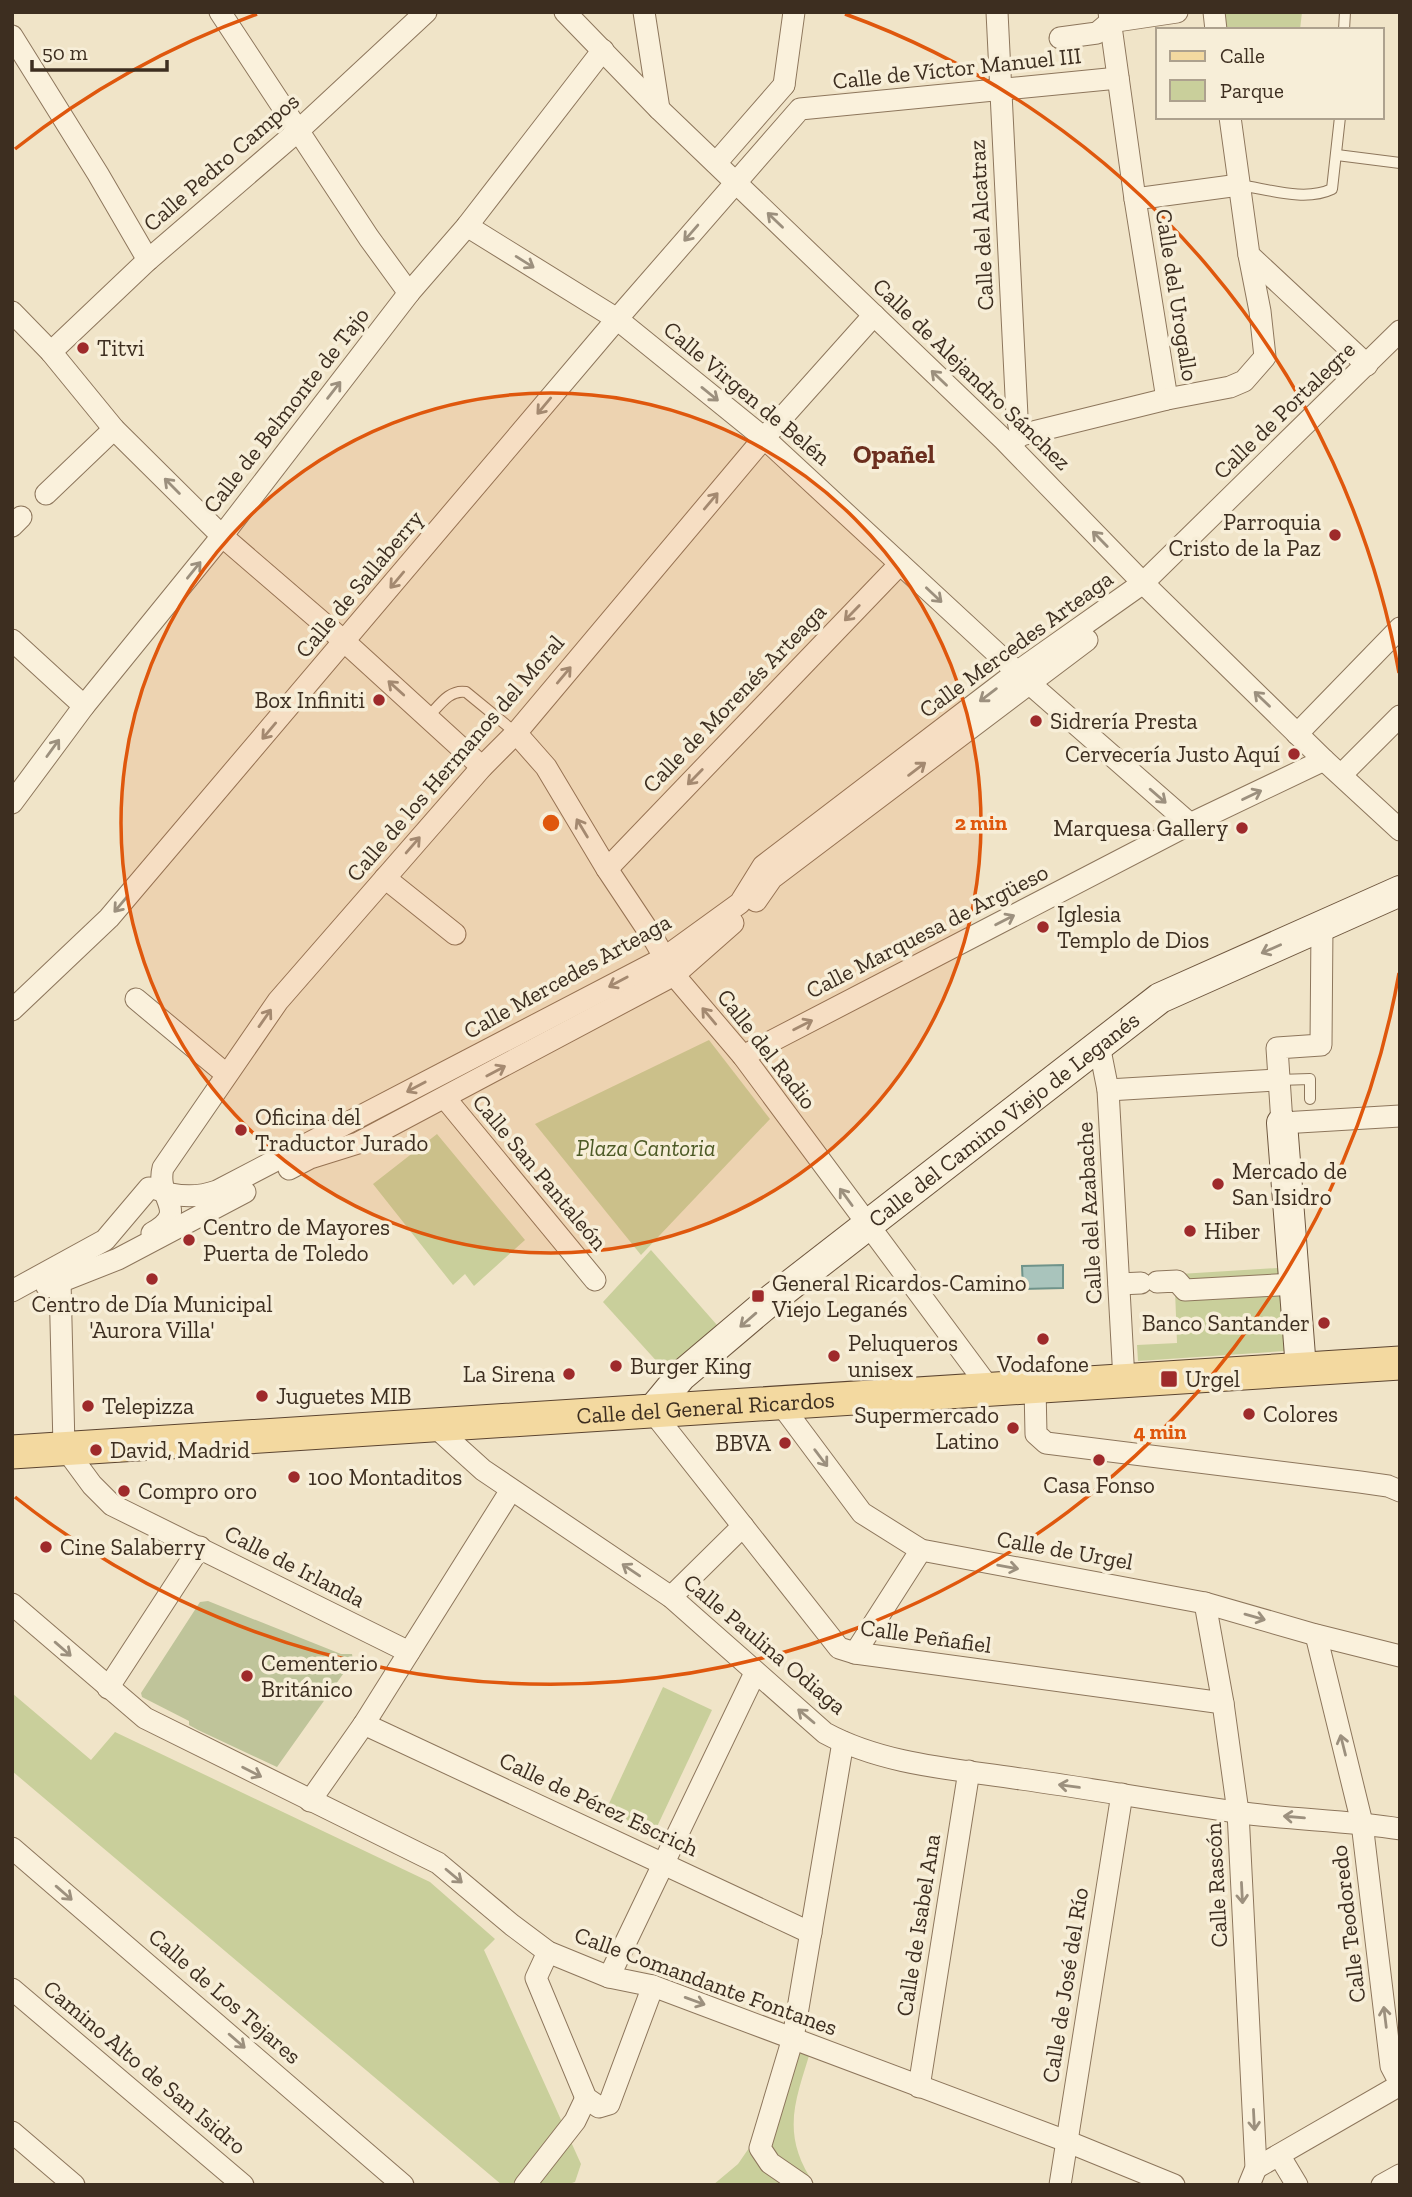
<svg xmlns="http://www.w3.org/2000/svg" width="1412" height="2197" viewBox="0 0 1412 2197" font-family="'Zilla Slab',serif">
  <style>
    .green { fill: #c9cf9b }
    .cemetery { fill: #bfc49a }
    .water { fill: #a9c4bc; stroke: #6f938a; stroke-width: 2 }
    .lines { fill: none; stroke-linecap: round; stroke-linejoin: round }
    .lane-casing { stroke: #8d765c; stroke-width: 12 }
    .street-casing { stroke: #8d765c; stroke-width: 23 }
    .secondary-casing { stroke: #6f573f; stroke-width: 32 }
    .primary-casing { stroke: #5b4430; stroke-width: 35 }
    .lane { stroke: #faf1dc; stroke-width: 10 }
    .street { stroke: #faf1dc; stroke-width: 21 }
    .secondary { stroke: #faf1dc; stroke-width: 30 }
    .primary { stroke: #f3d9a0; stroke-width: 33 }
    .oneway { stroke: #9c907e }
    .ring { fill: none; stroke: #df570d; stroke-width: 3.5 }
    .poi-dot { fill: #9e2a2b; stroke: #f7eed8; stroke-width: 2.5 }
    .labels { text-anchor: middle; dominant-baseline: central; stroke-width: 7; stroke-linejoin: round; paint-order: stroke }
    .street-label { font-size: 23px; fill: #3d2e20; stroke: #f7eed8 }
    .poi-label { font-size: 23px; fill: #3d2e20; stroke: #f7eed8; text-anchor: start }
    .park-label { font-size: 23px; font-style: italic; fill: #4d5a26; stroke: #f7eed8 }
    .quarter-label { font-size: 26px; font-weight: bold; fill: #6b2e1e; stroke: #f7eed8 }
    .centre { fill: #df570d; stroke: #f7eed8; stroke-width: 3.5 }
    .ring-label { font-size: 21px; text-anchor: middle; font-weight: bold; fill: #df570d; stroke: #f7eed8; stroke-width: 7; stroke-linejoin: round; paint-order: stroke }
  </style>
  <rect width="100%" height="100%" fill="#f0e4c8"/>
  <g class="green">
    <path d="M1214,12H1302L1300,30H1216Z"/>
    <path d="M709,1040L770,1119L641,1255L535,1124Z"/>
    <path d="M437,1134L525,1240L474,1286L465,1274L453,1285L373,1184Z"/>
    <path d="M651,1250L724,1333L670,1376L603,1302Z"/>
    <path d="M1293,1267L1300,1350L1138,1361L1137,1345L1177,1343L1175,1290L1134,1291L1131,1277Z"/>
    <path d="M663,1687L712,1710L654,1833L606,1810Z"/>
    <path d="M12,1693L91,1760L115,1732L430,1882L495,1939L484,1950L581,2164L575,2182L566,2185H502L12,1771Z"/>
    <path d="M787,2036L812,2046C796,2100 779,2133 815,2185H713L738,2164L758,2135Z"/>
  </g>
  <path class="cemetery" d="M208,1601L341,1654H352L353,1660L277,1767L198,1730L189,1725V1721L142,1697L141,1693L200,1602Z"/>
  <path class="water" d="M1063,1265V1288L1023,1289L1022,1266Z"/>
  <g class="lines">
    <g class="lane-casing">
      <g id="lane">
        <path d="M1344,30L1345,12"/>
        <path d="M1337,155L1400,163"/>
        <path d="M1239,185C1268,189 1305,202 1332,189L1340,117"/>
        <path d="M428,717C439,706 449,689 466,692L516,733"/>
        <path d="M1278,1080L1310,1079V1099"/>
      </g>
    </g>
    <g class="street-casing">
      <g id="street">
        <path d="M220,12L369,238L409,293"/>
        <path d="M565,12L659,109L1004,440L1143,583L1324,760L1400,830"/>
        <path d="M644,12L659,109"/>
        <path d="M997,12L1017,416L1021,435"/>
        <path d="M1109,12L1135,199L1167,399"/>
        <path d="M1214,12L1216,30"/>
        <path d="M12,36L98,174L148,260"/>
        <path d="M1060,38L1097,33L1110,22L1177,12"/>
        <path d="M784,85L794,12"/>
        <path d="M1230,117L1249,255L1367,365"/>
        <path d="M716,163L784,85"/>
        <path d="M1135,199L1239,185"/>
        <path d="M467,226L617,319L764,438L1029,683L1190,824"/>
        <path d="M12,312L51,352L114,429L222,536L345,642L482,767"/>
        <path d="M51,352L148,260L299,130L426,12"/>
        <path d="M1011,444L1021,435L1167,399L1230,387L1244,381L1265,357L1260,311L1249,255"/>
        <path d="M46,494L114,429"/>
        <path d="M12,526L21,517"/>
        <path d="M12,640L84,706"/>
        <path d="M516,733L546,767L607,869L655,941L674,975L743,1056L990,1389"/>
        <path d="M1297,734L1400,628"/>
        <path d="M1342,774L1400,716"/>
        <path d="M12,803L84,706L222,536L409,293L467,226L603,50"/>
        <path d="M607,869L900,564"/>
        <path d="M385,878L455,934"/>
        <path d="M756,901L772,878L1087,640"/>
        <path d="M1322,926L1321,1045L1277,1048L1282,1123L1400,1116"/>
        <path d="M136,999L226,1074"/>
        <path d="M12,1010L109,918L617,319L800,109L1118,78"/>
        <path d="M1099,1045L1108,1090L1124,1380"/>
        <path d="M743,1056L1190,824L1324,760"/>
        <path d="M1108,1090L1278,1080"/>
        <path d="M445,1098L595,1280"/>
        <path d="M289,1169L310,1158L358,1143L674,975L733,923"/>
        <path d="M152,1233C191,1211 155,1199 163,1168L278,1001L482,767L516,733L764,438L874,315"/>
        <path d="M60,1280L64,1447L92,1485L112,1505L409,1652"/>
        <path d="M1157,1282L1177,1281L1185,1290L1295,1284"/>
        <path d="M1119,1284L1141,1283"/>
        <path d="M47,1287L118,1259L245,1192"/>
        <path d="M12,1291L105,1240L149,1188C158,1188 162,1192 171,1194C186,1197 203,1196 217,1191L664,958L740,903L763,866L1017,672L1143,583L1400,331"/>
        <path d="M1035,1387L1036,1434L1046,1443L1360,1482L1388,1486L1400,1491"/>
        <path d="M780,1403L862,1513L921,1550L1205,1603L1316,1635L1400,1656"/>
        <path d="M652,1411L839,1648L855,1653L1223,1703"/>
        <path d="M432,1424L483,1470L671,1597L825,1733C884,1765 955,1769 1021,1779C1093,1789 1164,1802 1236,1812C1290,1820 1345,1820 1400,1829"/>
        <path d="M671,1597L743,1526"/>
        <path d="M1205,1603L1223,1703L1238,1812L1256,2168L1249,2185"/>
        <path d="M12,1604L145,1718L438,1863L512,1925L548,1952L609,1977L653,1986L1066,2141L1174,2185"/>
        <path d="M1316,1635L1362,1823L1391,2066L1400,2083"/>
        <path d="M855,1653L921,1550"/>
        <path d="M108,1688L200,1547"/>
        <path d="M364,1724L811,1933"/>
        <path d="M310,1801L364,1724L511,1490"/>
        <path d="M12,1848L403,2185"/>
        <path d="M548,1952L536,1978L586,2098L599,2107L609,2104L653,1986"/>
        <path d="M609,1977L755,1673"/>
        <path d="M12,1989L243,2185"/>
        <path d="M919,2087L969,1771"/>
        <path d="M12,2132L74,2185"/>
        <path d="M1279,2155L1297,2185"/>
        <path d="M1256,2168L1400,2085"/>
        <path d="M525,2185L575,2121L586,2098"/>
        <path d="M802,2185L770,2163L760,2148L793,2038L843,1742"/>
        <path d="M1060,2185L1122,1794"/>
        <path d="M1382,2185L1400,2175"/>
      </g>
    </g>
    <g class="secondary-casing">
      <g id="secondary">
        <path d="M1282,1123L1301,1369"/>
        <path id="s1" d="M652,1411L681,1376L766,1304L1160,998L1400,891"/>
      </g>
    </g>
    <g class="primary-casing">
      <g id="primary">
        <path id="s2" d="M12,1452L1400,1363"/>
      </g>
    </g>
    <use href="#lane" class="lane"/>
    <use href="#street" class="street"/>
    <use href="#secondary" class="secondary"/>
    <use href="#primary" class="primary"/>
  </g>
  <defs><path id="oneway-shaft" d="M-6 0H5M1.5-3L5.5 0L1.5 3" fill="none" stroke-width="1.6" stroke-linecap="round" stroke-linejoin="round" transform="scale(1.75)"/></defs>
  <g class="oneway">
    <use href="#oneway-shaft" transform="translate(775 220) rotate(-136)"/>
    <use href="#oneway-shaft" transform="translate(691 233) rotate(131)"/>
    <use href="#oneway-shaft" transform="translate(525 262) rotate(32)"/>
    <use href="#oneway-shaft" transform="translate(939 378) rotate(-136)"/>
    <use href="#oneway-shaft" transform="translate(334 390) rotate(-52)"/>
    <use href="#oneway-shaft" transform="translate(710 394) rotate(39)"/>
    <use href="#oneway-shaft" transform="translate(544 406) rotate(130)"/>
    <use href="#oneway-shaft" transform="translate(172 486) rotate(-135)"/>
    <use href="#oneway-shaft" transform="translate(711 501) rotate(-50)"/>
    <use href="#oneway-shaft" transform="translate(1100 539) rotate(-134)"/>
    <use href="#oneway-shaft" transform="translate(194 570) rotate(-51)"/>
    <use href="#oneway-shaft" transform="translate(397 580) rotate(130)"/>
    <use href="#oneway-shaft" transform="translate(934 595) rotate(43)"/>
    <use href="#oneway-shaft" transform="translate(852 613) rotate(134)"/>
    <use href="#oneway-shaft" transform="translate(564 675) rotate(-50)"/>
    <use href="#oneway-shaft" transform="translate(396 688) rotate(-138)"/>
    <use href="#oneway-shaft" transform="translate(988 695) rotate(143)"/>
    <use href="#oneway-shaft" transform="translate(1262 699) rotate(-136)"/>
    <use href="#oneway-shaft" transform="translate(269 731) rotate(130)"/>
    <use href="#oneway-shaft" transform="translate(53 748) rotate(-54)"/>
    <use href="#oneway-shaft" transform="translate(917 769) rotate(-37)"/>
    <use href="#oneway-shaft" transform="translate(695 777) rotate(134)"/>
    <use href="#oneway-shaft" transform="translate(1252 795) rotate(-26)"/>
    <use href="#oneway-shaft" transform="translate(1158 796) rotate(41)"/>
    <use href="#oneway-shaft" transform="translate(582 828) rotate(-121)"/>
    <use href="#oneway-shaft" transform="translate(413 845) rotate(-49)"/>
    <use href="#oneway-shaft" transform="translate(121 904) rotate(130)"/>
    <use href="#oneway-shaft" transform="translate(1005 920) rotate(-27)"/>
    <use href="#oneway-shaft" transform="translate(1271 949) rotate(156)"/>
    <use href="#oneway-shaft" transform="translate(618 982) rotate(152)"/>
    <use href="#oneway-shaft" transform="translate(709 1016) rotate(-130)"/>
    <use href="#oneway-shaft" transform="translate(265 1018) rotate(-55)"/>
    <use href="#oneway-shaft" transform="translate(803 1025) rotate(-27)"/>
    <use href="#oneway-shaft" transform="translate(496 1071) rotate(-28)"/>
    <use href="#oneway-shaft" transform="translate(416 1087) rotate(152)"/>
    <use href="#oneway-shaft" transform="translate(846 1197) rotate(-126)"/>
    <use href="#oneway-shaft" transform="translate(748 1320) rotate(139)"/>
    <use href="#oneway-shaft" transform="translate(821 1458) rotate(53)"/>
    <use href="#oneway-shaft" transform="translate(1008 1567) rotate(10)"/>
    <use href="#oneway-shaft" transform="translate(631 1570) rotate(-146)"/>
    <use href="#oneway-shaft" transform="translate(1255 1617) rotate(16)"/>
    <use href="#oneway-shaft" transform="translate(63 1649) rotate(41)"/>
    <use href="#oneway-shaft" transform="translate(806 1716) rotate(-140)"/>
    <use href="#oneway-shaft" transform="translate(1343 1745) rotate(-104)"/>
    <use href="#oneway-shaft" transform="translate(252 1772) rotate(27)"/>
    <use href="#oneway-shaft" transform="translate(1069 1786) rotate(-172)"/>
    <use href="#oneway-shaft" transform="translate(1294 1817) rotate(-175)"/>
    <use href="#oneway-shaft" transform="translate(454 1876) rotate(40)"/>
    <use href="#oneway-shaft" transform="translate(64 1893) rotate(41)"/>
    <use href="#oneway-shaft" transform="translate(1242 1893) rotate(87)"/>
    <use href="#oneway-shaft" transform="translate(695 2001) rotate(20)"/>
    <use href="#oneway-shaft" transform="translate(1385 2017) rotate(-97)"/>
    <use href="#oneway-shaft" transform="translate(237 2041) rotate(41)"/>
    <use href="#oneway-shaft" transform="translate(1254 2120) rotate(87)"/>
  </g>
  <circle cx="551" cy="823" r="430" fill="#df570d" fill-opacity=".12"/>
  <g class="ring">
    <circle cx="551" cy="823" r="430"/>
    <path d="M1399 973A861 861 0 0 1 15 1497M15 149A861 861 0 0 1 257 14M845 14A861 861 0 0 1 1399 673"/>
  </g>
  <g class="poi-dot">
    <circle cx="83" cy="348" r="7"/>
    <circle cx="1335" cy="535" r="7"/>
    <circle cx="379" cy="700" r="7"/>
    <circle cx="1036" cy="721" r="7"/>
    <circle cx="1294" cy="754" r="7"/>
    <circle cx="1242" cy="828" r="7"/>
    <circle cx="1043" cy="927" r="7"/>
    <circle cx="241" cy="1130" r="7"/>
    <circle cx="1218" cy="1184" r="7"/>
    <circle cx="1190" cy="1231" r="7"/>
    <circle cx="189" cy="1240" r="7"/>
    <circle cx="152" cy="1279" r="7"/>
    <rect x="751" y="1289" width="14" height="14" rx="3.5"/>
    <circle cx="1324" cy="1323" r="7"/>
    <circle cx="1043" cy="1339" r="7"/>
    <circle cx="834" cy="1356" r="7"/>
    <circle cx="616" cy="1366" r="7"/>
    <circle cx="569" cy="1374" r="7"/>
    <rect x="1160" y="1370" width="18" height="18" rx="3.5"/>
    <circle cx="262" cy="1396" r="7"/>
    <circle cx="88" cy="1406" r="7"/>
    <circle cx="1249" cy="1414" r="7"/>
    <circle cx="1013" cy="1428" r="7"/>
    <circle cx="785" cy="1443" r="7"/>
    <circle cx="96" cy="1450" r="7"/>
    <circle cx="1099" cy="1460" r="7"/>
    <circle cx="294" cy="1477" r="7"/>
    <circle cx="124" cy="1491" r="7"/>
    <circle cx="46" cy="1547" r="7"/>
    <circle cx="247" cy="1676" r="7"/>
  </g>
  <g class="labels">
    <g class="street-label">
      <text transform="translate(957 68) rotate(-6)">Calle de Víctor Manuel III</text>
      <text transform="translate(221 162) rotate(-41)">Calle Pedro Campos</text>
      <text transform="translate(981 225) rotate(-93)">Calle del Alcatraz</text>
      <text transform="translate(1177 295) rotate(81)">Calle del Urogallo</text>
      <text transform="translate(972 374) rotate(44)">Calle de Alejandro Sánchez</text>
      <text transform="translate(747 393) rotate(40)">Calle Virgen de Belén</text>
      <text transform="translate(286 410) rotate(-52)">Calle de Belmonte de Tajo</text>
      <text transform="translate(1284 410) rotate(-44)">Calle de Portalegre</text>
      <text transform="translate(359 584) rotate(-50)">Calle de Sallaberry</text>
      <text transform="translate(1016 644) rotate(-36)">Calle Mercedes Arteaga</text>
      <text transform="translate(734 698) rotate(-46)">Calle de Morenés Arteaga</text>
      <text transform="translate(455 758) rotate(-49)">Calle de los Hermanos del Moral</text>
      <text transform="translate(927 931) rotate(-27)">Calle Marquesa de Argüeso</text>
      <text transform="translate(567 976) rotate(-29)">Calle Mercedes Arteaga</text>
      <text transform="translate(767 1049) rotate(52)">Calle del Radio</text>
      <text stroke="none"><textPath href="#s1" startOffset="458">Calle del Camino Viejo de Leganés</textPath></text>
      <text transform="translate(540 1172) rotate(50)">Calle San Pantaleón</text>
      <text transform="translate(1089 1213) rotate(-93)">Calle del Azabache</text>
      <text stroke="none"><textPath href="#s2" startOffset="695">Calle del General Ricardos</textPath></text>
      <text transform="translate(1065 1550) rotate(10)">Calle de Urgel</text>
      <text transform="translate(295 1566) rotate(27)">Calle de Irlanda</text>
      <text transform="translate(926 1636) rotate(8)">Calle Peñafiel</text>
      <text transform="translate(765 1644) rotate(40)">Calle Paulina Odiaga</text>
      <text transform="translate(599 1804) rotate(25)">Calle de Pérez Escrich</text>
      <text transform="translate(1216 1885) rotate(-93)">Calle Rascón</text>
      <text transform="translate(1348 1924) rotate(-97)">Calle Teodoredo</text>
      <text transform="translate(918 1925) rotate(-81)">Calle de Isabel Ana</text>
      <text transform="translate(706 1981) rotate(20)">Calle Comandante Fontanes</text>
      <text transform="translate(1065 1985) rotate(-81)">Calle de José del Río</text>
      <text transform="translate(225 1996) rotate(41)">Calle de Los Tejares</text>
      <text transform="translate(145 2067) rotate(40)">Camino Alto de San Isidro</text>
    </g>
    <g class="poi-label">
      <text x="97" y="348">Titvi</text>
      <text x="1321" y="522" text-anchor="end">Parroquia<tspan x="1321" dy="26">Cristo de la Paz</tspan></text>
      <text x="365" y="700" text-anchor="end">Box Infiniti</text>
      <text x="1050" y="721">Sidrería Presta</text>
      <text x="1280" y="754" text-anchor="end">Cervecería Justo Aquí</text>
      <text x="1228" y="828" text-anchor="end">Marquesa Gallery</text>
      <text x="1057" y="914">Iglesia<tspan x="1057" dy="26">Templo de Dios</tspan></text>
      <text x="255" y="1117">Oficina del<tspan x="255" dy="26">Traductor Jurado</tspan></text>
      <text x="1232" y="1171">Mercado de<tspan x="1232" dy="26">San Isidro</tspan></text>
      <text x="203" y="1227">Centro de Mayores<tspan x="203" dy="26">Puerta de Toledo</tspan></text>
      <text x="1204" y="1231">Hiber</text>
      <text x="772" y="1283">General Ricardos-Camino<tspan x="772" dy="26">Viejo Leganés</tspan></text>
      <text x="152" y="1304" text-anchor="middle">Centro de Día Municipal<tspan x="152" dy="26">'Aurora Villa'</tspan></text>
      <text x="1310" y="1323" text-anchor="end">Banco Santander</text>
      <text x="848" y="1343">Peluqueros<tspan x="848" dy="26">unisex</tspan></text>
      <text x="1043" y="1364" text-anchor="middle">Vodafone</text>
      <text x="630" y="1366">Burger King</text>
      <text x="555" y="1374" text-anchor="end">La Sirena</text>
      <text x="1185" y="1379">Urgel</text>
      <text x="276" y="1396">Juguetes MIB</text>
      <text x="102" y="1406">Telepizza</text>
      <text x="1263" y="1414">Colores</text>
      <text x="999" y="1415" text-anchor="end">Supermercado<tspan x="999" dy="26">Latino</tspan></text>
      <text x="771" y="1443" text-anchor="end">BBVA</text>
      <text x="110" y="1450">David, Madrid</text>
      <text x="308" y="1477">100 Montaditos</text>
      <text x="1099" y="1485" text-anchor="middle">Casa Fonso</text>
      <text x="138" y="1491">Compro oro</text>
      <text x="60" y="1547">Cine Salaberry</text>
      <text x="261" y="1663">Cementerio<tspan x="261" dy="26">Británico</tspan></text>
    </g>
    <g class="park-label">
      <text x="646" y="1148">Plaza Cantoria</text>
    </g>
    <g class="quarter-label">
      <text x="894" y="454">Opañel</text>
    </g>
  </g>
  <circle cx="551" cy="823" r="10" class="centre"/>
  <g class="ring-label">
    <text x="981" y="830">2 min</text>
    <text x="1160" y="1439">4 min</text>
  </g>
  <rect width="1412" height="2197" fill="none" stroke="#3d2e20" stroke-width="28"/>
  <rect x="1156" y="28" width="228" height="91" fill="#f7eed8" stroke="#ada18e" stroke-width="2"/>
  <rect x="1170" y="51" width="35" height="10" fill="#f3d9a0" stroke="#ada18e" stroke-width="2"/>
  <text x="1220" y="63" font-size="21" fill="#3d2e20">Calle</text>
  <rect x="1170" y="80" width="35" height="21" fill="#c9cf9b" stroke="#ada18e" stroke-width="2"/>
  <text x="1220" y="98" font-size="21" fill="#3d2e20">Parque</text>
  <path d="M32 60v10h135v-10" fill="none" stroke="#3d2e20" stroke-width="3.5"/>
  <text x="42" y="60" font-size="21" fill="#3d2e20" stroke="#f7eed8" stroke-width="5" paint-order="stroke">50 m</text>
</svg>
